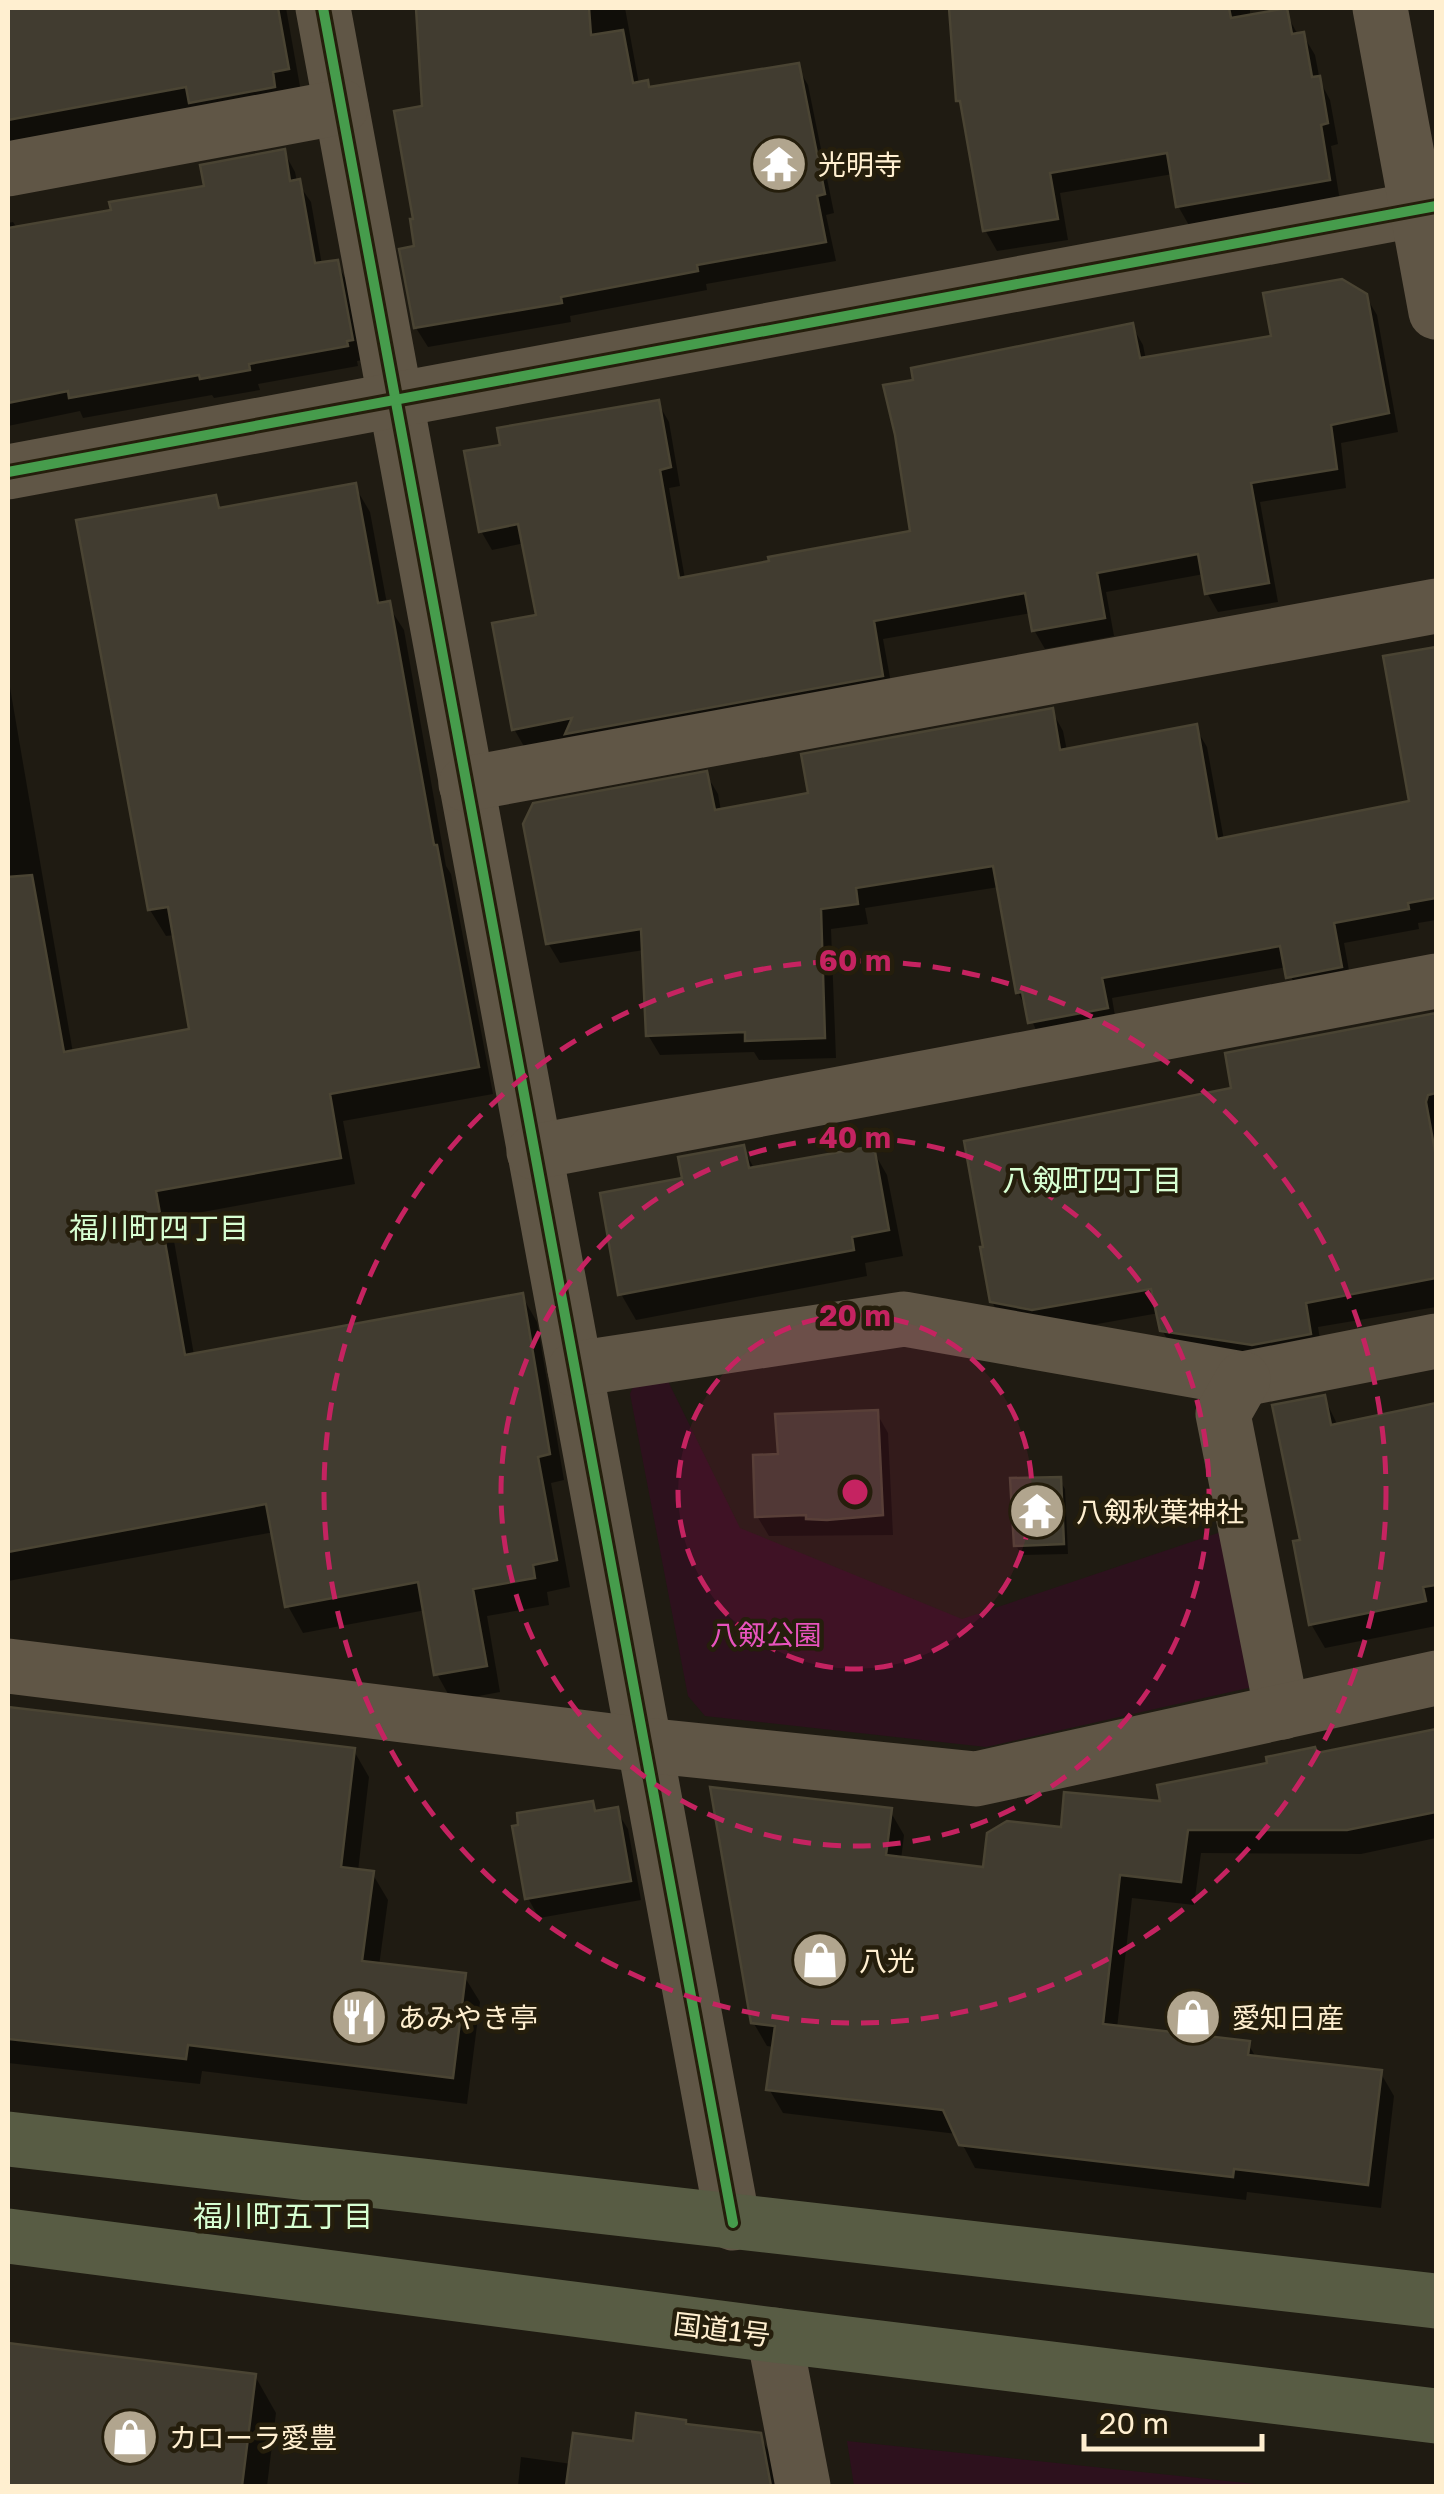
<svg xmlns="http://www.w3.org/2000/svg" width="1444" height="2494" viewBox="0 0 1444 2494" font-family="'Golos Text','Noto Sans JP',sans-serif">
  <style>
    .green { fill: #2d111d }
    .shadow { fill: #0007 }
    .building { fill: #413c30; stroke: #4a4433; stroke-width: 2.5 }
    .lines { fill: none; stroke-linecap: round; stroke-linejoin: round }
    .minor { stroke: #605646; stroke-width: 55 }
    .tertiary { stroke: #605646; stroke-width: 55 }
    .trunk { stroke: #585c44; stroke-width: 55 }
    .cycleway-casing { stroke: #251e0c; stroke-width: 16 }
    .cycleway { stroke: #469c4c; stroke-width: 10 }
    .ring { fill: none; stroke: #c52361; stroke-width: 5; stroke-dasharray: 18 12 }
    .labels { text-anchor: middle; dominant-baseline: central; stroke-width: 9; stroke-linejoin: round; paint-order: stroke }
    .poi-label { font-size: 28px; fill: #ffefd0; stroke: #251e0c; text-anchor: start }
    .park-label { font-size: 28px; fill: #e853bd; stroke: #251e0c }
    .street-label { font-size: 28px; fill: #ffefd0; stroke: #251e0c }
    .neighbourhood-label { font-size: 30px; fill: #d7ffd2; stroke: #251e0c }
    .centre { fill: #c52361; stroke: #251e0c; stroke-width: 5 }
    .ring-label { font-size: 30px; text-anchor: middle; font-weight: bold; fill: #c52361; stroke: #251e0c; stroke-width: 9; stroke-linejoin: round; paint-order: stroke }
  </style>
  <rect width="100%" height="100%" fill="#1f1b12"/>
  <g class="green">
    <path d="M666,1377L740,1528L962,1619L1224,1531L1257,1686L986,1747L705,1716L688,1696L630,1394L635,1382Z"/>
    <path d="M847,2441L1274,2486H854Z"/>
  </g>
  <g class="shadow">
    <path d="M8,8H286L301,92L8,146Z"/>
    <path d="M419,8H625L639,84L650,89L797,66L808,85L834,213L826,215L836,261L706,284L707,290L570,316L571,322L428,347L416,328V221L425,108Z"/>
    <path d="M952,8H1250V17L1285,11L1298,35H1303L1315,55L1320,81L1330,100L1338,144L1331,146L1340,201L1190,227L1178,206L1173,174L1060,193L1068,240L997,251L985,230L964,110L959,101Z"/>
    <path d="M284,152L295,172L297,182L311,202L322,265L336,262L348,283L363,360L357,361L358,366L258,384L260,390L214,398L212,395L83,418L80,411L8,426V223L13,222L17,228L114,212L207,188Z"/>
    <path d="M1365,295L1377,315L1398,432L1341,443L1346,488L1260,502L1278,602L1218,612L1207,593L1204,574L1106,592L1114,636L1045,649L1034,630L1031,613L883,639L893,694L525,748L514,729L539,617L525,543L492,550L481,531L503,447L658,403L669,422L680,486L669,488L685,579L913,533L1132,326L1143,345L1146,360L1274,338Z"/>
    <path d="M354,485L370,512L387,604L404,630L446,866L451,874L493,1094L343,1121L355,1184L170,1218L194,1355L522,1296L537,1322L564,1480L551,1483L570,1587L547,1592L549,1605L487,1616L500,1692L452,1701L437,1674L426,1610L303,1633L288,1606L274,1532L8,1581V676L73,1053L192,1031L175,935L166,936L150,910L215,498L222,510Z"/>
    <path d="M1436,649V920L1418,923L1419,929L1344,943L1352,987L1300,997L1287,967L1112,998L1117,1028L1042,1042L1018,992L999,887L865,908L868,924L831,929L836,1058L759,1060L754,1052L660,1055L648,1035L644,950L560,963L548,943L706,774L718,794L721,811L811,795L1052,711L1063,731L1067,751L1195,727L1207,747L1224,840L1412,804L1386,658Z"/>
    <path d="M1436,1015V1307L1318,1327L1323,1358L1176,1355L1162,1330L1159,1313L1047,1333L1006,1326L992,1302L1234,1090L1228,1055Z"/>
    <path d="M743,1148L755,1170L872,1149L887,1175L903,1256L865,1263L867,1276L636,1320L621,1294L685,1180Z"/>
    <path d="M1324,1397L1338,1426L1436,1406V1626L1325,1648L1311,1624L1303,1542Z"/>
    <path d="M876,1412L888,1433L893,1535L769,1536L757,1516L780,1457Z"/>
    <path d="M1059,1479L1065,1489L1068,1554L1022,1555L1016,1546Z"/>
    <path d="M8,1709L354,1751L369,1777L358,1871L372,1873L388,1900L379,1966L464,1976L480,2002L467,2104L202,2071L200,2084L8,2063Z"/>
    <path d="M1436,1731V1838L1361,1854L1201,1853L1194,1905L1132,1898L1117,2028L1248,2044L1257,2059L1380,2072L1394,2096L1381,2208L1247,2192L1246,2200L975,2168L957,2134L783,2113L769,2089L774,2047L767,2046L753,2022L890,1811L904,1835L901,1860L985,1870L1063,1830L1163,1803L1317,1756Z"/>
    <path d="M592,1804L597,1813L616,1810L628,1829L641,1900L539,1918L528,1898Z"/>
    <path d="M8,2346L255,2376L276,2413L267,2486H8Z"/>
    <path d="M687,2427L760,2436L771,2455L778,2486H518L521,2457L572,2464Z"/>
  </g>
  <g class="building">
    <path d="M8,8H278L289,69L273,72L275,87L189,103L186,87L8,120Z"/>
    <path d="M416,8H589L591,35L623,30L633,83L648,80L649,87L799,63L825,194L817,196L826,242L697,265L698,271L561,297L562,303L414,328L399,249L414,246L410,219H413L394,111L422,106Z"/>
    <path d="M949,8H1229L1231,18L1287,8L1292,34L1304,32L1312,77L1320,76L1328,123L1321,125L1330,180L1176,207L1167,153L1050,173L1058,219L983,231L960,101H956Z"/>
    <path d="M285,149L290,181L300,179L315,263L338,260L353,340L347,341L348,346L249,364L250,370L200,379L199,375L69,398L68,391L8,403V228L111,210L109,202L204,186L200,165Z"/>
    <path d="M1342,279L1367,294L1389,413L1331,425L1337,469L1251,483L1269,583L1205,594L1198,554L1097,573L1105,618L1032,631L1025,593L874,621L883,676L565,734L572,718L512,730L492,623L536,615L518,524L479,532L464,451L500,445L497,428L659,400L671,467L660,470L679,578L769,561L768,557L910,531L895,435L883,385L913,380L911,368L1133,323L1140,358L1271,336L1263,293Z"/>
    <path d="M356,483L378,603L390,601L434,845H437L479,1067L330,1094L341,1158L156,1191L185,1355L523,1293L550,1454L538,1457L557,1560L533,1565L535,1578L473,1589L487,1666L434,1675L418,1582L285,1607L266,1504L8,1552V877L32,875L64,1052L189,1029L168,907L148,910L76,520L216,495L219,508Z"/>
    <path d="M1436,647V898L1408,903L1409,909L1334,923L1342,967L1286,978L1280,946L1102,978L1108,1008L1028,1023L1022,992L1016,993L993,866L856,888L858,904L821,909L825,1038L745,1041V1032L646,1036L641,929L546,944L523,824L533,803L707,771L715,810L808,793L801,754L1053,708L1060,750L1197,724L1217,839L1409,801L1383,656Z"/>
    <path d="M1436,1013V1093L1428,1095L1426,1102L1436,1157V1278L1306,1303L1311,1334L1252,1345L1160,1331L1151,1289L1032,1310L990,1302L980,1247H983L964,1141L1231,1088L1225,1053Z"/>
    <path d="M744,1145L749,1168L874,1146L889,1230L852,1237L854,1250L618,1295L600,1193L682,1178L678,1157Z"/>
    <path d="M1325,1395L1331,1425L1436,1403V1585L1423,1587L1426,1601L1309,1625L1293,1541L1300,1540L1272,1405Z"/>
    <path d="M878,1410L883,1515L827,1520L806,1519V1515L755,1517L753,1455L778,1454L775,1414Z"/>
    <path d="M1061,1477L1064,1544L1014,1546L1010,1478Z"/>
    <path d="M8,1707L355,1748L341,1867L374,1871L362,1961L466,1973L453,2078L188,2045L186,2059L8,2039Z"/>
    <path d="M1436,1729V1812L1347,1830H1188L1181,1882L1120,1875L1103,2024L1250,2041L1248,2055L1382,2070L1368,2185L1234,2169L1233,2177L959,2145L943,2110L766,2090L775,2026L751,2023L710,1787L892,1808L886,1855L983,1867L987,1833L1007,1821L1061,1827L1064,1792L1160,1801L1157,1785L1267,1763L1266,1757L1315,1747L1317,1753Z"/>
    <path d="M593,1801L595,1811L618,1807L631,1881L525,1899L512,1826L518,1825L517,1813Z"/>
    <path d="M8,2343L256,2374L242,2486H8Z"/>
    <path d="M636,2413L686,2420V2424L761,2433L771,2486H566L573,2433L633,2441Z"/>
  </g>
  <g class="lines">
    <g class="minor">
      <path d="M323,8L733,2223"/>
      <path d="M8,169L341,107"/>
      <path d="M8,472L1436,206"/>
      <path d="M466,784L1436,606"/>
      <path d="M534,1152L1436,981"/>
      <path d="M575,1369L904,1319L1243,1379L1436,1341"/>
      <path d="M1243,1379L1223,1414L1282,1712"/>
      <path d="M8,1666L644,1745L976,1779L1436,1678"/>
      <path d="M774,2335L803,2486"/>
    </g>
    <path class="tertiary" d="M1380,8L1436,312"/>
    <g class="trunk">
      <path d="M8,2139L1436,2301"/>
      <path d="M8,2236L774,2335L1436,2416"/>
    </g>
    <g class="cycleway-casing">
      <g id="cycleway">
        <path d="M323,8L733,2223"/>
        <path d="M8,472L1436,206"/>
      </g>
    </g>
    <use href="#cycleway" class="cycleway"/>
  </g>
  <circle cx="855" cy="1492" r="177" fill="#c52361" fill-opacity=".12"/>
  <g class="ring">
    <circle cx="855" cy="1492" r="177"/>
    <circle cx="855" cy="1492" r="354"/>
    <circle cx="855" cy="1492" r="531"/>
  </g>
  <defs>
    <g id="temple-disc" transform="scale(2.875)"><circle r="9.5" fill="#b1a58e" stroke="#251e0c"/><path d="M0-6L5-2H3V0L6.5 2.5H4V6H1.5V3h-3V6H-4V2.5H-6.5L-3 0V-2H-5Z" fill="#fff"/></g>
    <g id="shop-disc" transform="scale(2.875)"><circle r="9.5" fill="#b1a58e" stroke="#251e0c"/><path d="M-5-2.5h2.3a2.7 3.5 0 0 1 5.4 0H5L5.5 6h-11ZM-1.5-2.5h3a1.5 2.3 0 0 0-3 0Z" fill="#fff"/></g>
    <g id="restaurant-disc" transform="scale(2.875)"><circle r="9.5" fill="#b1a58e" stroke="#251e0c"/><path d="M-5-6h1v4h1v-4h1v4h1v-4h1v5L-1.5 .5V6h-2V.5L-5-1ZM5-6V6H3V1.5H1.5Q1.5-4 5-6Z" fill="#fff"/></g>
  </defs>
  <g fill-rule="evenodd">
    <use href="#temple-disc" x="779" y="164"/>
    <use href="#temple-disc" x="1037" y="1511"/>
    <use href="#shop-disc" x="820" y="1960"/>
    <use href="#restaurant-disc" x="359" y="2017"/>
    <use href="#shop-disc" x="1193" y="2017"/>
    <use href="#shop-disc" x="130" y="2437"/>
  </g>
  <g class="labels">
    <g class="poi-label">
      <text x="818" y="164">光明寺</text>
      <text x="1076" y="1511">八剱秋葉神社</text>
      <text x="859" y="1960">八光</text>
      <text x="398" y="2017">あみやき亭</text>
      <text x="1232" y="2017">愛知日産</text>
      <text x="169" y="2437">カローラ愛豊</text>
    </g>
    <g class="park-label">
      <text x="766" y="1634">八剱公園</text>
    </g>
    <g class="street-label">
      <text transform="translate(722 2329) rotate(7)">国道1号</text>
    </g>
    <g class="neighbourhood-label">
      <text x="1092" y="1180">八剱町四丁目</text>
      <text x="159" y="1228">福川町四丁目</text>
      <text x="283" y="2216">福川町五丁目</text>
    </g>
  </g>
  <circle cx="855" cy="1492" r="15" class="centre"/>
  <g class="ring-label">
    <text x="855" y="971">60 m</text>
    <text x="855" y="1148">40 m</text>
    <text x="855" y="1326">20 m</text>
  </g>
  <rect width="1444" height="2494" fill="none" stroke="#ffefd0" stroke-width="20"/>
  <path d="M1084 2434v15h178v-15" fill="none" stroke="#ffefd0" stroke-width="5"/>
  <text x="1099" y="2434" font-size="30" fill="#ffefd0" stroke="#251e0c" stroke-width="8" paint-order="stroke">20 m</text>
</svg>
